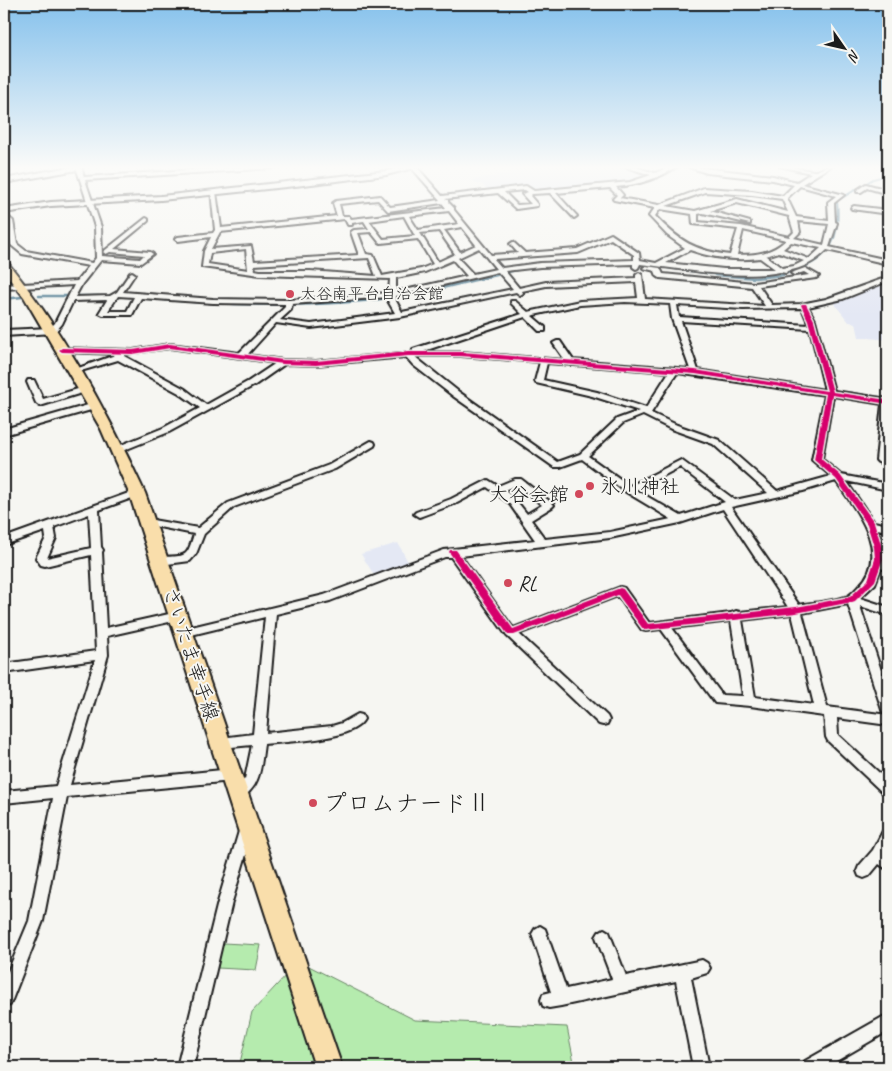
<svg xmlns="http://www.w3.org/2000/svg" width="892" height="1071" viewBox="0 0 892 1071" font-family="Caveat,'Klee One',sans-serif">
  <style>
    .built { fill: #e4e8f4 }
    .green { fill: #b5ebae; stroke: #688465 }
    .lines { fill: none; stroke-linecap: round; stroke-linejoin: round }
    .stream-far1 { stroke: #638a9d; stroke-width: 2 }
    .stream { stroke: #638a9d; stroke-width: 2.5 }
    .minor-casing { stroke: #1c1c1c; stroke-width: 4 }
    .tertiary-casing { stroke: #1c1c1c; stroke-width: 4 }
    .primary-casing { stroke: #1c1c1c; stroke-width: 4 }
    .minor { fill: #f6f6f2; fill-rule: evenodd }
    .tertiary { fill: #f6f6f2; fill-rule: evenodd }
    .primary { fill: #f9deab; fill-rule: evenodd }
    .cycleway-casing { stroke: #f6f6f2; stroke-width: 3 }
    .cycleway { fill: #d6006c; fill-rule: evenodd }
    .poi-dot { fill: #d1495b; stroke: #f6f6f2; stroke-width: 2 }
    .labels { text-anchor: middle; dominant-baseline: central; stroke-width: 4; stroke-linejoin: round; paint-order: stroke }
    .far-poi-label { font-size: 16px; fill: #1c1c1c; stroke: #f6f6f2; text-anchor: start }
    .poi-label { font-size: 20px; fill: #1c1c1c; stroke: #f6f6f2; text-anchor: start }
    .street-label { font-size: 20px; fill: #1c1c1c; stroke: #f6f6f2 }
    .near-poi-label { font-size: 24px; fill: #1c1c1c; stroke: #f6f6f2; text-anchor: start }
  </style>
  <rect width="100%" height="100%" fill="#f6f6f2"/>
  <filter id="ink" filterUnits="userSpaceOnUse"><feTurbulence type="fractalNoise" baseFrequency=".02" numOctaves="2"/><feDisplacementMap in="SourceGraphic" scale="10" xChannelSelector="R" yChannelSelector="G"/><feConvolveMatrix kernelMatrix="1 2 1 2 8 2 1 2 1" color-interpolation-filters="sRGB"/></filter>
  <g filter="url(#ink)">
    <g class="built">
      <path d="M509,166H620L651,176L632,183L535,192L530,187L489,191L481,184H477L472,180L515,172Z"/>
      <path d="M888,283V340L859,337L856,323L849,322L833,302Z"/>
      <path d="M398,543L408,562L374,575L361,554Z"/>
    </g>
    <g class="green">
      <path d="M223,943L261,945L256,970L217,968Z"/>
      <path d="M299,961L415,1020L567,1027L575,1067H239L252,1012Z"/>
    </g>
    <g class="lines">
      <g class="stream-far1">
        <path d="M610,265H644L726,276"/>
        <path d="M492,276L526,268"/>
        <path d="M778,276C822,264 842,250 837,201L873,179L888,175"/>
      </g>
      <g class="stream">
        <path d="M715,275L755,278L783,275"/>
        <path d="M39,296H98"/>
        <path d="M139,298C225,305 311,309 397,297C431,292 464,282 497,275"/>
        <path d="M4,299L22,297"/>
      </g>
      <g class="minor-casing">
        <g id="minor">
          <path d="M4,166H7V173L4,175Z"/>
          <path d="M75,166H81L84,177L249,166H276L273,168L85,180L101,227L102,256L140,259L144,255L110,252L106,254L103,252L146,218L148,219V221L114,249L150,252L153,254L141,263L101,260L82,284L75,297L110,296L117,292L130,273L132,272L135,274L123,292L213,299L289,300L389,293L390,279L260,275L202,267L204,251L211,237L178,241L175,239L178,237L213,233L215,230L211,191L216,192L221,228L337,216L333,203L336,201L380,196L390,207L440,200L410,166H416L442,196L526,186L534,191L630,182L651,175L623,166H632L655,173L671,166H678C660,178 638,185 616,187L623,195L620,198L659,205L704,188L752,191L783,196L794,185L773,180L707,173L686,166L773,176L797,182L811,173L779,166C788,166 810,171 816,171C821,170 824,166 831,166L802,184L844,195L834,203L835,222L837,223L829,247L888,260V264L827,250C815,262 803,268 787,271L786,273L780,272C736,280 683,269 640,264L638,268L636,269L633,267V264L540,267L505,271L519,288L546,282L636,278V275L639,273L642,275L645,299L765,306L752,287L660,278L657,276L655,271L643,268L646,266L660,268L663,274L754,283L809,275L804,272L794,275L791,273L805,268L819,276L816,278L759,286L772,305L801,304L826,299L888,277V281L843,299L808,307L815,320L834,391L888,399L886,458L888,459V465L878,462L876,460L882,404L833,396L822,459L841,475L888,484V490L846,481L874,522L888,525V531L877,529L883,547V562L888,563V571L881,568L875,584L860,598L888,607V615L860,606L888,692V725L837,718L838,735L888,781V795L883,793L828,741L826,737L824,716L750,706L715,703L661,629L646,631L642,630L618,596L519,634L607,716L609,720L607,724L603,725L599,724L507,636L451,557H445L330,601L276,614L266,733L332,726L342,723L358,714L362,715L364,719C353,741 287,741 264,744C261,765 261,790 238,799L233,797L231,793L233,789L245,779L252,745L221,748L217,747L215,743L217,739L221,738L253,734L265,617L183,637L179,636L177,633L179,630L324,595L444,550L535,540L509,503L487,487L457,503L422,516L419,517L414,514L416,512L451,499L488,480L498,486L515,479H521L552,503L554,505L552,507L531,520L545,539L610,532L671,519L626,492L582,459L560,467H554L453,396L413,365L406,357L316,365L285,364L255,385L169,432L122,451H116L115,449L116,447L163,428L200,408L179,393L118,360L74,373L70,371L118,354L62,352H59V348L133,350L170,344L239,353L285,307V304L213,303L141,298L132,315H103L99,313L107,300L73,301L62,324L54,333H48L47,331L55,323L74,285L4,289V285L77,281L89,266L22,254L11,245L7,221L4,218V213L13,221L17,244L26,251L92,263L96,258L95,227L77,170L4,183V179ZM800,186L836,196L828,202L829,221L796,217L787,198ZM610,188L617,195L613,199L614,200L655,208L649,216L650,217L667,235L685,248L656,263L640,260L639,253L611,234L577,249L525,253L513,242L510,244L518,253L491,255L454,210V208L448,202V200L445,199L498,193L516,209L537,206V204L530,196L532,194L550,193L574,218L577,216L576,215L556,193ZM525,190L528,192L522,194L531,204L517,205L504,192ZM705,192L752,195L782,199L788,212L737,199L695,211L666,206ZM378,200L388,211L442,203L446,208L351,219L349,216H342L339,204ZM737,203L789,216L794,232L789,237L741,226L698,222V214L703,213L750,224V222L710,211ZM660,209L692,214L693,224L738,229L730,255C695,251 679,241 655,216ZM449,211L459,224L418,230L409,216ZM404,216L415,236L383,239L369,221ZM345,219L348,225H352V223L364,221L369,229L354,230L351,232L359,255L254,261L251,246L211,249L220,232ZM798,221L829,224L824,245L794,238L800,232ZM462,227L476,245L460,252L444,230ZM743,230L786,240C771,254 755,255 737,255ZM439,231L455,254L438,262L420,233ZM371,232L379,242L381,243L418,239L433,264L421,269L382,276L373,255L366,254L358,233ZM611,239L634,255V260L540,263L502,268L494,259L578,253ZM791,242L821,248L809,259L783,249ZM479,248L496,269L473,274L458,258ZM246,249L248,270L208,264L210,253ZM690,250C712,258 737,261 760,258L775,269H724L666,263ZM779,252L804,261L794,266L782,268L766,256ZM369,258L376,276L310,271H260L255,270L254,265ZM453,260L467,276L396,292V278L425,272ZM498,272L513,289L402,312L396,301V296ZM636,282L638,298L580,301L528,312L515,301H511V303L522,314L413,349V352L316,361L283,360L247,355L276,323L311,328L400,317L516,292L520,295L523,293L522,291L546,286ZM118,296L134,297L127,311H108ZM389,297L388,301L395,313L311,324L280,320L291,310L292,304ZM625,302L670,304L672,319L690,369L573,360L560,341H557L553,343L565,360L461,352H421L525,317L539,331H545V327L532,316L534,315L580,305ZM677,305L743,309L802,308L809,325L679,317ZM681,321L810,329L825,390L698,370ZM170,348L276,363L249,381L206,405L185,389L124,356L126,354ZM414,356H461L540,362L535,381L536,383L592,396L639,411L617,419L580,454L558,462L459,392ZM547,363L669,372L646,408L597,392L543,380ZM677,373L825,395L812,460L831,476L777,491L719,440L677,425L651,413ZM643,415L671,429L713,444L768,493L735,500L681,460L630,486L588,456L623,423ZM680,467L725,502L681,516L636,490ZM836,481C856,510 892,553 859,586C856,589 852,594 848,596C838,600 811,603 799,605L731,507L803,491ZM517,485L542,505L527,514L515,499L504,490ZM723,509L788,607L740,612L736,611L731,613L649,623L624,588L620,587L513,628L461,556L610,538L680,523ZM848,604L882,710L884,714L888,715L827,707L802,613ZM792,614L814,705L755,697L742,620ZM731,621L743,696L722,695L672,628Z"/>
          <path d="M866,184L888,190V194L867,188L861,192H857V190Z"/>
          <path d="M854,206L888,210V214L852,209L851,208Z"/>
          <path d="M28,380H34L43,399L85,387L89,389L88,391L40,406L36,403L27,382Z"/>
          <path d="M95,403L98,404V408L4,435V429Z"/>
          <path d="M371,441L374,442L375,444L374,446L335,469L234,507L204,534L196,554L190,561L160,565L155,561C162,553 178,560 186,553C190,549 192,540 194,534L144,524L142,522L144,520L147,519L198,528L228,503L329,465Z"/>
          <path d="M137,490L142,493L140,495L99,510L101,547L103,550L102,552L106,628L178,612L182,613L184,616L182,619L178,620L107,636L108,655L70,785L232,769L237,771L239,775L237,779L232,781L67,797L43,921L10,1005L4,1007V981L29,921L53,798L4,803V791L56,786L95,660L4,673V664L96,651L91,555L45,566L41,565L36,558L46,538L45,531L4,545V538ZM89,514L91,548L47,558L56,538L54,527Z"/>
          <path d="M246,825L251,827L253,831L232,902L193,1067H177L218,902L239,831L241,827Z"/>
          <path d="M888,829V849L886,853L888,855V870L879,864L869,876L864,878L859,876L857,871L859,866L873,850L883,831Z"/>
          <path d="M540,926L545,929L566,989L612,979L596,937L599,932L604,929L609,932L626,976L702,960L707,963L710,968L707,973L691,978L709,1067H693L676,981L561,1006L549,1008L543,1006L541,1000L543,994L551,992L532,934L535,929Z"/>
          <path d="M888,1014V1031L826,1067H803L805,1061Z"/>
        </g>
      </g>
      <g class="tertiary-casing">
        <g id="tertiary">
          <path d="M409,166H421L386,175L295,186L161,200L51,206L4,213V209L51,202L161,196L386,171Z"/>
          <path d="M51,328L56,331L54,333L4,336V330Z"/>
        </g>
      </g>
      <g class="primary-casing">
        <path id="primary" d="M4,262L8,263C63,331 108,413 145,493L342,1067H315L129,493L101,429L24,297L4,272Z"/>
      </g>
      <use href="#minor" class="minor"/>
      <use href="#tertiary" class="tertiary"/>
      <use href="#primary" class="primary"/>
      <g class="cycleway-casing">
        <path id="cycleway" d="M802,304H806L814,320L833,392L888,400V404L832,395L821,459L840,475L874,522L882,547L883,559L875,581L855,601L852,602L796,613L646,630L643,629L618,595L514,635H508L449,552L450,550H456L513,629L620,588L623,589L648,624L796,607L850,597L868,580L875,559L874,547L867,524L836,479L814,460L826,394L695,374L461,356H408L316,365L283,364L170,348L133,354L62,352L59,350L62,348L133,350L170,344L283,360L316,361L408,352H461L695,370L827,391L808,320L801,305Z"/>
      </g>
      <use href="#cycleway" class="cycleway"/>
    </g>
  </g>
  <linearGradient id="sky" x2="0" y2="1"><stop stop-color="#85c1ec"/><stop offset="0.53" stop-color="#fbfbf9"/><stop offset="1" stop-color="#fbfbf9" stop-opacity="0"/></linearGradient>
  <rect width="892" height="316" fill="url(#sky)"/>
  <g class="poi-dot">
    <circle cx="290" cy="294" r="5"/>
    <circle cx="590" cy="486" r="5"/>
    <circle cx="579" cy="494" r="5"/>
    <circle cx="508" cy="583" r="5"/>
    <circle cx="313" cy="803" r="5"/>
  </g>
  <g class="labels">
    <g class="far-poi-label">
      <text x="300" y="294">大谷南平台自治会館</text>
    </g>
    <g class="poi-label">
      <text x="600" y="486">氷川神社</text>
      <text x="569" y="494" text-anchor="end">大谷会館</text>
      <text x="518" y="583">RL</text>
    </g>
    <g class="street-label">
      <text transform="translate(191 654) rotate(72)">さいたま幸手線</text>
    </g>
    <g class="near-poi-label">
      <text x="323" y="803">プロムナードⅡ</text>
    </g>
  </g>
  <rect width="892" height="1071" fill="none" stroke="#f6f6f2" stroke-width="20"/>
  <rect x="10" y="10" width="872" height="1051" fill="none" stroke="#1c1c1c" stroke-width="2" filter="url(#ink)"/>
  <g transform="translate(844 48) rotate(124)" stroke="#f6f6f2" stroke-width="4" paint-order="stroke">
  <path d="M0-4L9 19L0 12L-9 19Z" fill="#1c1c1c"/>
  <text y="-8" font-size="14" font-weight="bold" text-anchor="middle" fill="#1c1c1c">N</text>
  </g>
</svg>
